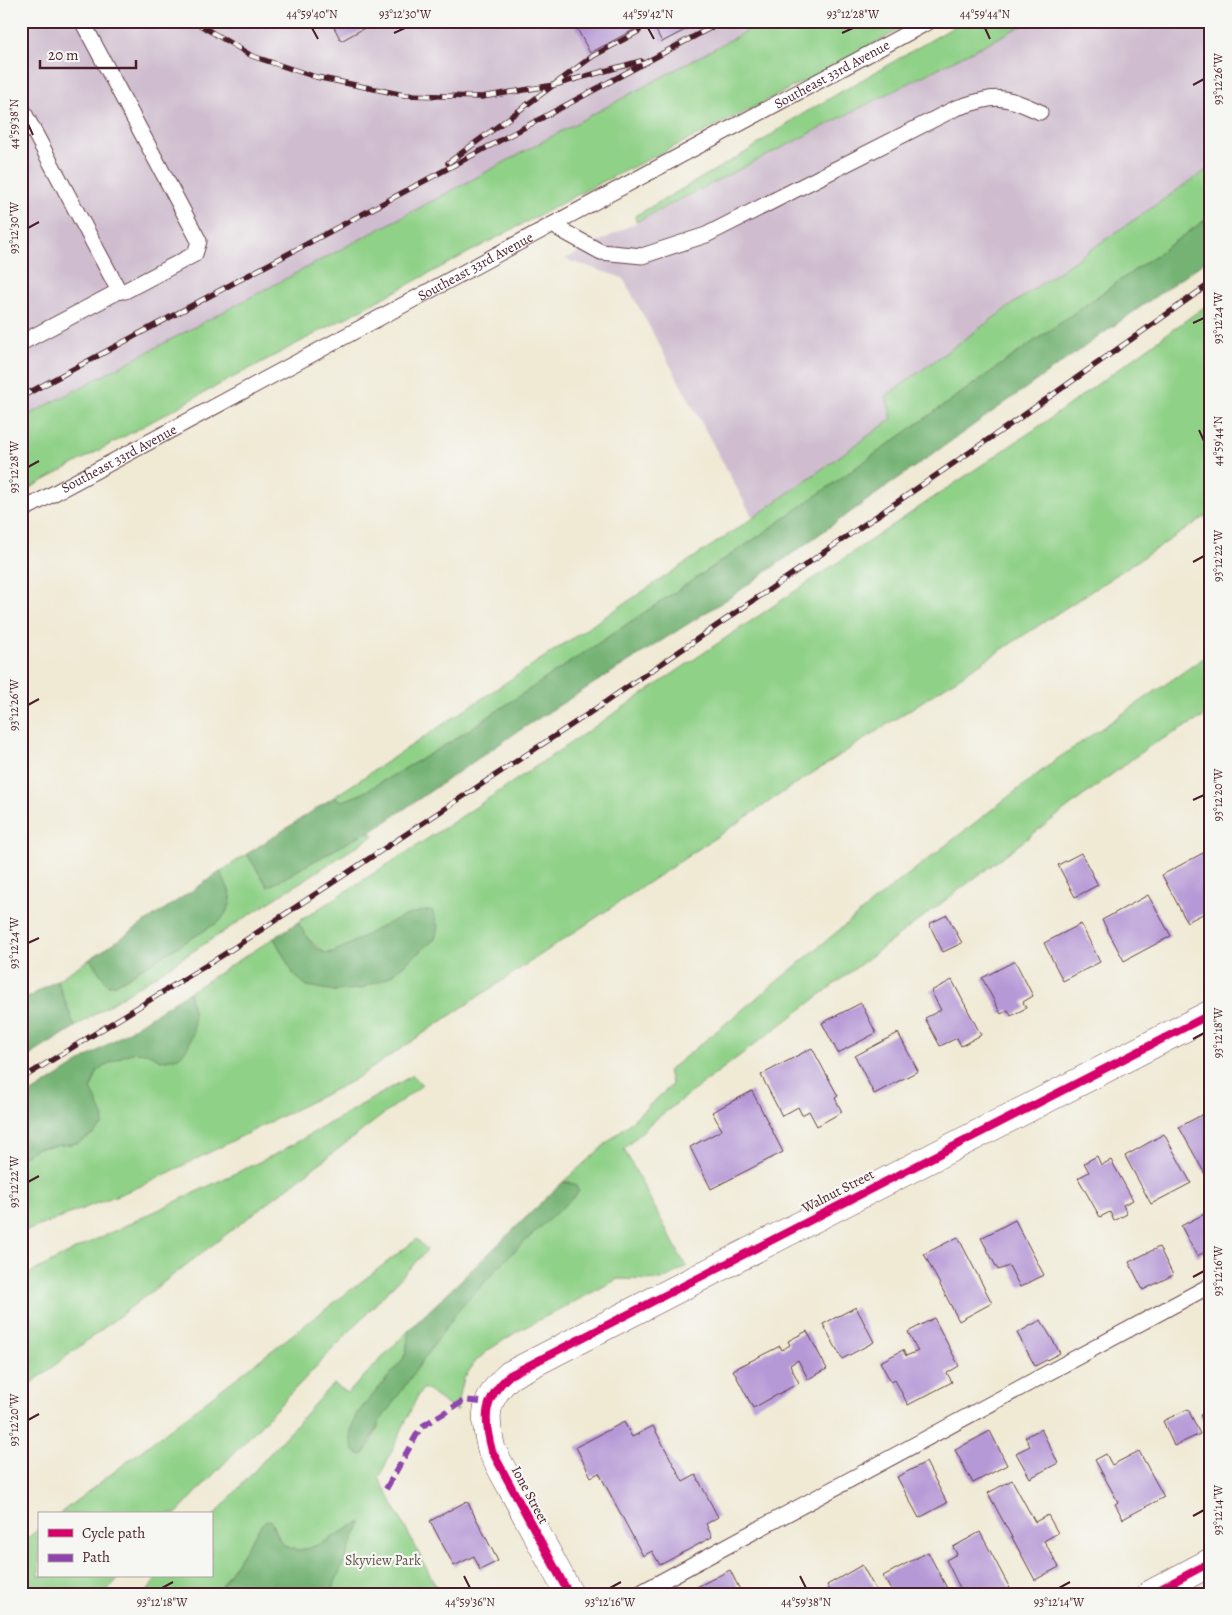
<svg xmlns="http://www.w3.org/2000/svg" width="1232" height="1615" viewBox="0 0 1232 1615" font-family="Alegreya,serif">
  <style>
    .industrial { fill: #cfbdcf }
    .green { fill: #90d188; stroke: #6d785a }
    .forest { fill: #74b374; stroke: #5f6950 }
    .building { fill: #b598d6 }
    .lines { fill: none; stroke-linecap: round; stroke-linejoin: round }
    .service-casing { stroke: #633d44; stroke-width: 17 }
    .minor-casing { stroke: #633d44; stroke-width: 29 }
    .service { stroke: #fff; stroke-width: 15 }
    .minor { stroke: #fff; stroke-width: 28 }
    .rail-casing { stroke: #4a1f2b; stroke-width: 5.5 }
    .rail { stroke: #f6f6f2; stroke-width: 4; stroke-dasharray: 11; stroke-linecap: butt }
    .quiet { stroke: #8e44ad; stroke-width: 6; stroke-dasharray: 12 6; stroke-linecap: butt }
    .cycleway-casing { stroke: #f6f6f2; stroke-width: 11 }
    .cycleway { stroke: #d6006c; stroke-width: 8 }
    .ticks { fill: none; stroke: #4a1f2b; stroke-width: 2 }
    .labels { text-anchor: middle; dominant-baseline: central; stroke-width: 4.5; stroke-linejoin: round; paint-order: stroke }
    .street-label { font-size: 14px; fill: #4a1f2b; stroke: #f6f6f2 }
    .park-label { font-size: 14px; fill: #5f5447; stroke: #f6f6f2 }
    .neatline { fill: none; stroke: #4a1f2b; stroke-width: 2 }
    .ticks-label { font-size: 12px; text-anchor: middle; fill: #4a1f2b }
  </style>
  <rect width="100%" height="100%" fill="#f6f6f2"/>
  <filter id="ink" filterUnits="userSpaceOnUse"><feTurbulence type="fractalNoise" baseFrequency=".02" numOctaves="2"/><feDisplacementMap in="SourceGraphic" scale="10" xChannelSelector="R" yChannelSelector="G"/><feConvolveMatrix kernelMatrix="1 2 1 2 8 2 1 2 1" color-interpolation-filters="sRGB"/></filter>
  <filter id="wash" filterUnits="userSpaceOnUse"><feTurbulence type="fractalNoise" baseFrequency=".0096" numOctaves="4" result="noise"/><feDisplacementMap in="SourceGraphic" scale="20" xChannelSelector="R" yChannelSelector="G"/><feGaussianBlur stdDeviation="1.12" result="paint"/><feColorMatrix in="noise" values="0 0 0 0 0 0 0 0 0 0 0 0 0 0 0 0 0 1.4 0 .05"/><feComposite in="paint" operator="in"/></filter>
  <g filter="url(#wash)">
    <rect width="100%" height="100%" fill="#f0ead5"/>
    <g class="industrial">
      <path d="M21,21H765L453,190L21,419Z"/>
      <path d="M1031,21H1211V167L1035,288L886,396L892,419L753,518L623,278L565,259Z"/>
    </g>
    <g class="green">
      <path d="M765,21H916L753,108L594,186L200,395L21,493V419L453,190Z"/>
      <path d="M964,21H1031L636,222L635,216L748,151L794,119Z"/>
      <path d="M1211,167V216L762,534L449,743L359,795L342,801L334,797L753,518L892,419L886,396L1035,288Z"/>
      <path d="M1211,302V513L782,793L354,1080L146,1184L21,1233V1158L36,1148L78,1143L91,1088L98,1070C124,1056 135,1043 162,1061L193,1011L189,992L274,938L294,975L335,991L360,989L389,977L435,939L325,953L307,938L298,922L455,821L1041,425Z"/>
      <path d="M1211,653V713L1148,747L652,1122L624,1149L686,1267L661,1280L618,1279L518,1331L490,1349L476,1361L464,1378L456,1411L424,1388L418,1395L379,1478L440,1594H330L361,1522C343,1532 302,1562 283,1544C279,1540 276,1530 273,1524L261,1525L216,1594H144L159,1576H211V1519L327,1390L334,1384L348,1393L409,1330L406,1353L402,1361L356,1415L350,1435L371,1444L380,1421L457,1312L509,1256L571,1182H563L672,1085L668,1071L883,894L1057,759Z"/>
      <path d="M366,832L374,835L75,1027L57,980L90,959L108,985L116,984L220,921C237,897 232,897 220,872L247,854L268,887Z"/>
      <path d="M413,1075L422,1085L21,1391V1278L78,1248L278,1153Z"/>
      <path d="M417,1239L427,1250L176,1514H59Z"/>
      <path d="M39,1529V1576H120L104,1594H21V1543Z"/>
    </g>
    <g class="forest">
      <path d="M1211,216V257L732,596L517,732L369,833L366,832L268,887L247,854L334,797L342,801L359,795L449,743L762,534Z"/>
      <path d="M220,872C232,897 237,897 220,921L116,984L108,985L90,959Z"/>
      <path d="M432,910L438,927L435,939L389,977L360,989L335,991L307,986L294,975L274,938L298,922C305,934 314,953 330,953C366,939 391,914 432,910Z"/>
      <path d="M57,980L75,1027L21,1061V1002Z"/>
      <path d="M189,992C194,1013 199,1038 181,1055C177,1059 168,1059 162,1061C135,1043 124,1056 98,1070L91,1088L104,1118L103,1125L93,1134L78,1143L37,1148L21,1158V1100Z"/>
      <path d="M563,1182L575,1184L579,1192L509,1256L457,1312L380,1421L364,1454L360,1455L354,1451L350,1435L356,1415L402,1361L406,1353L409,1330Z"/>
      <path d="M270,1520C275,1527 277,1539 283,1544C304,1563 341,1529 361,1522L330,1594H216L261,1525L265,1521Z"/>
    </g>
    <g id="blocks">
      <g class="building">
        <path d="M331,21H377L341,41Z"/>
        <path d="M573,21H650L590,53Z"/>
        <path d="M651,21H702L662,42Z"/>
        <path d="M1081,853L1098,885L1075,897L1058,865Z"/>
        <path d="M1203,853L1211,867V910L1187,922L1162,875Z"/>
        <path d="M1148,895L1171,936L1124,961L1102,920Z"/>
        <path d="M947,915L962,943L943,952L929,924Z"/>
        <path d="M1081,924L1100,962L1063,981L1044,943Z"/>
        <path d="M1015,961L1033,996L1023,1002L1026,1008L1011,1016L1008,1010L1001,1014L982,978Z"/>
        <path d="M952,980L981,1035L961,1046L957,1038L940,1046L925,1018L941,1010L931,991Z"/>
        <path d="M861,1003L876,1033L838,1053L822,1023Z"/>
        <path d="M898,1033L918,1071L874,1094L855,1056Z"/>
        <path d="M812,1048L838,1096L835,1098L842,1112L817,1126L809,1111L802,1115L798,1107L782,1116L761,1075Z"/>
        <path d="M752,1091L783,1152L711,1189L690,1147L722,1130L712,1112Z"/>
        <path d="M1211,1110V1171L1205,1174L1179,1127Z"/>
        <path d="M1164,1134L1191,1183L1151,1204L1125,1156Z"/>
        <path d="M1097,1156L1101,1165L1111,1160L1133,1200L1123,1205L1127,1214L1114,1221L1110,1212L1100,1217L1078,1178L1089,1172L1084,1163Z"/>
        <path d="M1208,1212L1211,1217V1249L1197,1256L1181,1226Z"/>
        <path d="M1015,1220L1044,1275L1020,1287L1009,1266L998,1270L981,1238Z"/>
        <path d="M958,1237L992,1303L959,1321L924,1254Z"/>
        <path d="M1159,1247L1173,1275L1143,1290L1129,1262Z"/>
        <path d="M856,1307L874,1342L842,1359L823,1324Z"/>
        <path d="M934,1318L959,1366L947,1373L952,1382L908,1405L895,1380L891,1382L880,1362L903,1350L906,1356L918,1351L908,1332Z"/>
        <path d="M1041,1320L1060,1353L1035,1366L1017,1333Z"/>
        <path d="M807,1331L827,1369L808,1379L798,1360L790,1365L799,1383L753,1408L733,1370L780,1346L782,1350L790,1345L788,1341Z"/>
        <path d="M1188,1409L1200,1434L1174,1446L1163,1421Z"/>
        <path d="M1211,1410V1435L1200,1415Z"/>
        <path d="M624,1422L632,1437L653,1426L683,1482L696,1475L718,1517L706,1524L712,1537L660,1565L652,1551L643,1556L599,1473L591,1477L576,1447Z"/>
        <path d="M1041,1429L1058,1463L1030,1478L1016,1453L1030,1446L1025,1437Z"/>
        <path d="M990,1431L1007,1465L973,1483L955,1450Z"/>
        <path d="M1139,1451L1164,1497L1123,1519L1115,1504L1118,1502L1095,1460L1106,1454L1112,1465Z"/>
        <path d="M926,1462L947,1503L919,1518L897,1477Z"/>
        <path d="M1012,1480L1035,1522L1048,1515L1058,1533L1044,1541L1059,1567L1035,1580L988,1493Z"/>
        <path d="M467,1501L498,1561L480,1570L474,1556L454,1566L430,1521Z"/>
        <path d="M980,1532L1013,1594H963L946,1560L957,1554L953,1547Z"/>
        <path d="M928,1552L950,1594H893L883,1576Z"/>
        <path d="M862,1565L878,1594H832L827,1585Z"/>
        <path d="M730,1570L742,1594H701L697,1587Z"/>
      </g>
    </g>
  </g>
  <g filter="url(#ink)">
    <use href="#blocks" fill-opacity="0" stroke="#633d44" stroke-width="1"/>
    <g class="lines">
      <g class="service-casing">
        <g id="service">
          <path d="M21,107L119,291H125L195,254L199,241L82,21"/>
          <path d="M552,225L601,252L642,256L706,235L956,108C998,95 1000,94 1040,112"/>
          <path d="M21,343L119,291"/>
          <path id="s1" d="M21,511L930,21"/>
          <path d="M638,1594L1211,1285"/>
        </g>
      </g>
      <g class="minor-casing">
        <g id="minor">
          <path d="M569,1594L492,1451C483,1417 483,1399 510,1375L1211,1014"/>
          <path d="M1151,1594L1211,1562"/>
        </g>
      </g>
      <use href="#service" class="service"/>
      <use href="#minor" class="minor"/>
      <g class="rail-casing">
        <g id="rail">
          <path d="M193,21L252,56L316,77L404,95L482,97L554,85L641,61"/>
          <path d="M448,163L593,56L639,31"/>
          <path d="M21,397L723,21"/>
          <path d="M21,1079L223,955L588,714L1024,415L1211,283"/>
        </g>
      </g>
      <use href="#rail" class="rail"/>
      <path class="quiet" d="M386,1489L421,1427L465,1400L488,1403"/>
      <g class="cycleway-casing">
        <g id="cycleway">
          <path d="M569,1594L492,1451C483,1417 483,1399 510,1375L1211,1014"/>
          <path d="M1151,1594L1211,1562"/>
        </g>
      </g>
      <use href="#cycleway" class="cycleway"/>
    </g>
  </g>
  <path class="ticks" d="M312,28L318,39M648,28L654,39M985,28L990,39M394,33L405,28M842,33L853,28M1193,85L1204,79M28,124L33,135M28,228L39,222M1193,323L1204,318M1199,430L1204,441M28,467L39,461M1193,562L1204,556M28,705L39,699M1193,800L1204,795M28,943L39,938M1193,1039L1204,1033M28,1182L39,1176M1193,1277L1204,1271M28,1420L39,1414M1193,1516L1204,1510M464,1576L470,1588M800,1576L806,1588M162,1588L173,1582M610,1588L621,1582M1059,1588L1070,1582"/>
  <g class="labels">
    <g class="street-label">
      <text stroke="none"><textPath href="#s1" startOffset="921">Southeast 33rd Avenue</textPath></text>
      <text stroke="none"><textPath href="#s1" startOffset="516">Southeast 33rd Avenue</textPath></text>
      <text stroke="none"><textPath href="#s1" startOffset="111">Southeast 33rd Avenue</textPath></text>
      <text transform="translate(838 1191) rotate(-27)">Walnut Street</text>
      <text transform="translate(530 1495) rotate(62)">Ione Street</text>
    </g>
    <g class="park-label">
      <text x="383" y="1560">Skyview Park</text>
    </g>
  </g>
  <rect width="1232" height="1615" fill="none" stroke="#f6f6f2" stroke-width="55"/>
  <rect x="38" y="1512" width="175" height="65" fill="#f6f6f2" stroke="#b1a0a2"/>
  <rect x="48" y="1529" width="25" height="8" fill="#d6006c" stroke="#b1a0a2"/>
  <text x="82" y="1538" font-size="15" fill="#4a1f2b">Cycle path</text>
  <rect x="48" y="1554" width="25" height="8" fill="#8e44ad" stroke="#b1a0a2"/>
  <text x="82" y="1562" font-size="15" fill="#4a1f2b">Path</text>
  <path d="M40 60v8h96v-8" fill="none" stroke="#4a1f2b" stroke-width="2.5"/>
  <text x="48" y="60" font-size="15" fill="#4a1f2b" stroke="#f6f6f2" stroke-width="4" paint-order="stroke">20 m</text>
  <rect x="28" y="28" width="1176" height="1560" class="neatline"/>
  <g class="ticks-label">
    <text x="312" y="18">44°59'40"N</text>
    <text x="405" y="18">93°12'30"W</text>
    <text x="648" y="18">44°59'42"N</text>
    <text x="853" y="18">93°12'28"W</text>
    <text x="985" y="18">44°59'44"N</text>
    <text transform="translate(1218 79) rotate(-90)" y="4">93°12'26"W</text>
    <text transform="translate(14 124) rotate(-90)" y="4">44°59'38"N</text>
    <text transform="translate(14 228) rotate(-90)" y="4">93°12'30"W</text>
    <text transform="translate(1218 318) rotate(-90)" y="4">93°12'24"W</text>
    <text transform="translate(1218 441) rotate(-90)" y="4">44°59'44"N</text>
    <text transform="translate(14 467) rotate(-90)" y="4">93°12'28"W</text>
    <text transform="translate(1218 556) rotate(-90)" y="4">93°12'22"W</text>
    <text transform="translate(14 705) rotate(-90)" y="4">93°12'26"W</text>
    <text transform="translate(1218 795) rotate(-90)" y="4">93°12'20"W</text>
    <text transform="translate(14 943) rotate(-90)" y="4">93°12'24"W</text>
    <text transform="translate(1218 1033) rotate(-90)" y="4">93°12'18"W</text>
    <text transform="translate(14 1182) rotate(-90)" y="4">93°12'22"W</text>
    <text transform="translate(1218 1271) rotate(-90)" y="4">93°12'16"W</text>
    <text transform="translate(14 1420) rotate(-90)" y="4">93°12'20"W</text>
    <text transform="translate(1218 1510) rotate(-90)" y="4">93°12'14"W</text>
    <text x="162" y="1606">93°12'18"W</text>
    <text x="470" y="1606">44°59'36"N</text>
    <text x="610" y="1606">93°12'16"W</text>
    <text x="806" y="1606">44°59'38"N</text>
    <text x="1059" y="1606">93°12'14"W</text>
  </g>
</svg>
